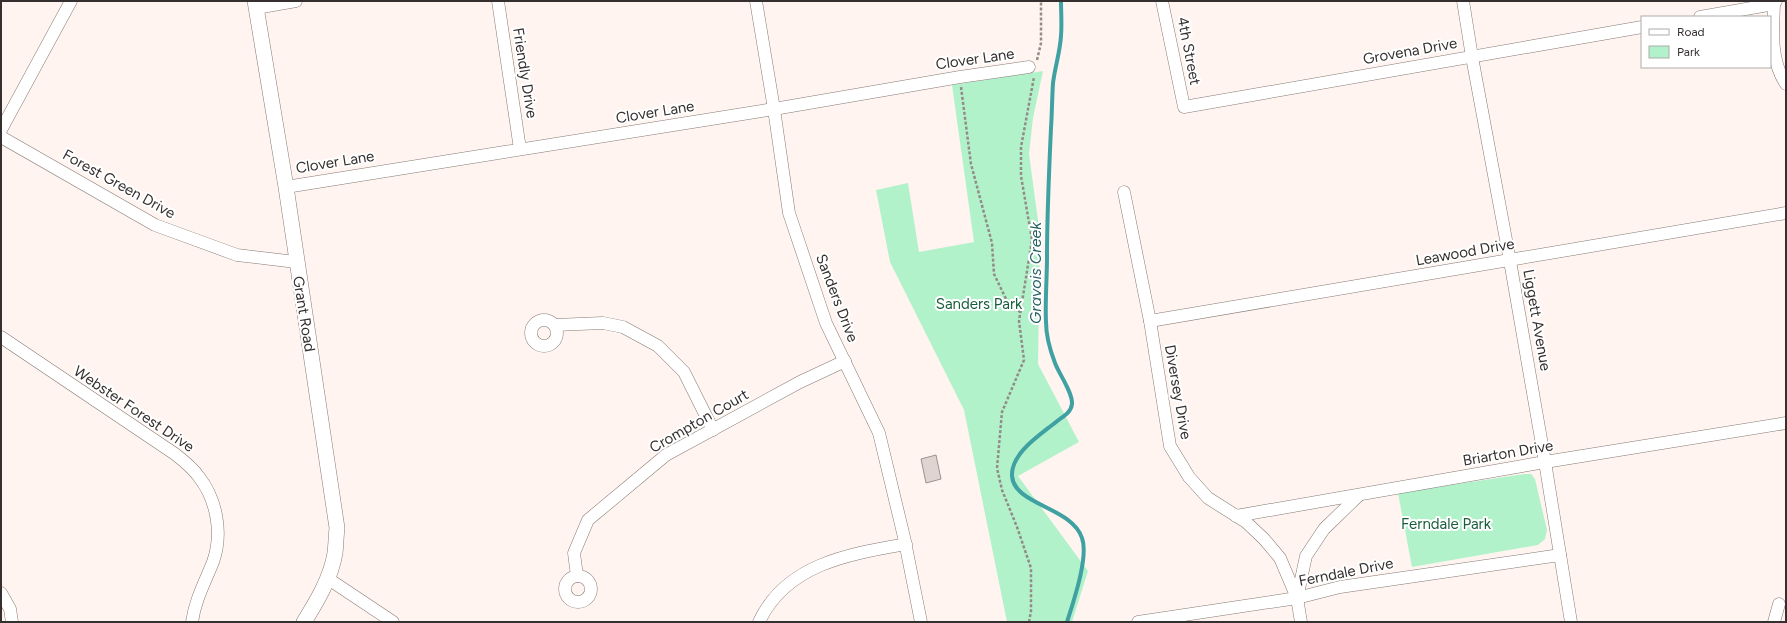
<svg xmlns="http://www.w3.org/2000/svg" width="1787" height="623" viewBox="0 0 1787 623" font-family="Figtree,sans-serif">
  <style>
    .green { fill: #b2f2cb }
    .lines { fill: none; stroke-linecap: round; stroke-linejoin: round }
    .stream { stroke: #40a1a3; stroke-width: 4 }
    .building { fill: #e0d4d1; stroke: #9c918f }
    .minor-casing { stroke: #847a76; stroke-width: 13 }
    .tertiary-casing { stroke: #847a76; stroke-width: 16 }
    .path { stroke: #938b88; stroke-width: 2.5; stroke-dasharray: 3 2; stroke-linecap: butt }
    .minor { stroke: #fff; stroke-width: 12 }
    .tertiary { stroke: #fff; stroke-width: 15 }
    .labels { text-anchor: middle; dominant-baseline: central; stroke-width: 4; stroke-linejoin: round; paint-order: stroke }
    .street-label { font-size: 15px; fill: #35302f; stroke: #fff }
    .park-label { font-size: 15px; fill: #185e3c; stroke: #fff }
    .water-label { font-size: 16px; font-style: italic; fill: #286162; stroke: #fff }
  </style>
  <rect width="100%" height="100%" fill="#fff4ef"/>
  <g class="green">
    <path d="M1043,71L1033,118L1029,154L1040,235L1038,364L1079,442L1018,476L1088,571L1072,622H1007L964,410L890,262L876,190L908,183L919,252L974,242L952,85Z"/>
    <path d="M1524,474H1531L1535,479L1547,530L1545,539L1538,545L1412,567L1398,493Z"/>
  </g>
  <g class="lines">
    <path class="stream" d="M1061,1C1061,12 1062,24 1061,36C1060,52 1055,67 1053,83C1052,98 1052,114 1051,128C1049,171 1047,214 1047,257C1047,279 1045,300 1046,322C1046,336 1050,350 1055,363C1059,374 1073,393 1072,404C1071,413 1062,417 1056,422C1040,435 1011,453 1012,476C1014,505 1072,507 1082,538C1089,557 1073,603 1067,622"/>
  </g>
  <path class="building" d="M936,455L941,479L926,483L921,459Z"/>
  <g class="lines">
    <g class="minor-casing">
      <g id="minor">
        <path d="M498,1L520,149"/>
        <path d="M756,1L774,109L789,213L826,323L879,433L904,537L921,622"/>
        <path d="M1162,1L1184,107L1642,27"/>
        <path d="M1463,1L1472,57L1510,261L1545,462L1571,622"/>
        <path d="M1776,1L1774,4C1773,31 1770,60 1786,84"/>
        <path d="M256,8L296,1"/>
        <path d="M1700,17L1774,4"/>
        <path d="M1,130L71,1"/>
        <path d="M1,137L155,225L237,255L296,262"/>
        <path d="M286,187L774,109L960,77L1029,67"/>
        <path d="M1124,192L1150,321L1170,446L1189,477L1208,498L1246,522L1264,539L1280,558L1297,598L1301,622"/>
        <circle cx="544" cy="333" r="13"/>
        <path d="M1150,321L1786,213"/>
        <path d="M555,325L603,323L623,327L658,346L684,372L713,430"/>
        <path d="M1,337L175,454C184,461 193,468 199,477C217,500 223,534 213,562C205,582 195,600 192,622"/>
        <path d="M1236,516L1545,462L1786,423"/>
        <path d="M577,576L574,553L588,520L666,455L800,382L845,361"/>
        <circle cx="578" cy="589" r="13"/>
        <path d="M327,578L393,622"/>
        <path d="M1,593L10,609L12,622"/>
        <path d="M1297,598L1306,556L1324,529L1359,495"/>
        <path d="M759,622C786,564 849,554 906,544"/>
        <path d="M1138,622L1297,598L1340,587L1560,555"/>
        <path d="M1774,622L1779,604"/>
      </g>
    </g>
    <g class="tertiary-casing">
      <path id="tertiary" d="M255,1L286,187L337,528C336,536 336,545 335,553C331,578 317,601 304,622"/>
    </g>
    <g class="path">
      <path d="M1037,60L1041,43V1"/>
      <path d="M961,87L971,164L992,243L994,274L1006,299L1020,312"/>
      <path d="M1029,622L1031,611V568L1017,527L1002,490L997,468L1002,412L1024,360L1019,321L1032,240L1021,176V147L1034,77"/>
    </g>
    <use href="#minor" class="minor"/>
    <use href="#tertiary" class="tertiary"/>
  </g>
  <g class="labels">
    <g class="street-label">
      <text transform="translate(1189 51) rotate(79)">4th Street</text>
      <text transform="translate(1410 51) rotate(-10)">Grovena Drive</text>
      <text transform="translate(975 59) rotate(-8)">Clover Lane</text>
      <text transform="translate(525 73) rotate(81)">Friendly Drive</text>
      <text transform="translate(655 112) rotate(-9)">Clover Lane</text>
      <text transform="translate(335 162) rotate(-9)">Clover Lane</text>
      <text transform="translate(119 184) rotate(29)">Forest Green Drive</text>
      <text transform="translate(1465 252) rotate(-10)">Leawood Drive</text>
      <text transform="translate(837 298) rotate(69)">Sanders Drive</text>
      <text transform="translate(304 314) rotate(81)">Grant Road</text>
      <text transform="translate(1537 320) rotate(80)">Liggett Avenue</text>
      <text transform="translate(1178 392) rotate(80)">Diversey Drive</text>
      <text transform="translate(134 409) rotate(34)">Webster Forest Drive</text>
      <text transform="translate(699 421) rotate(-30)">Crompton Court</text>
      <text transform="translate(1508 453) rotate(-10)">Briarton Drive</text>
      <text transform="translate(1346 572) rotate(-11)">Ferndale Drive</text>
    </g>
    <g class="park-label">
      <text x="979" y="304">Sanders Park</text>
      <text x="1446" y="524">Ferndale Park</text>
    </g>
    <g class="water-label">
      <text transform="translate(1035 273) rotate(-90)">Gravois Creek</text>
    </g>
  </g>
  <rect width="1787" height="623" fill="none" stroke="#35302f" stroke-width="4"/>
  <rect x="1641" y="16" width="130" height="52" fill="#ffffff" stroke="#aeacac"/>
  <rect x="1649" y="29" width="20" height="6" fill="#ffffff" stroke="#aeacac"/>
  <text x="1677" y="36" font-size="12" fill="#35302f">Road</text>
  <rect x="1649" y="46" width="20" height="12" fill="#b2f2cb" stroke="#aeacac"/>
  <text x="1677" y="56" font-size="12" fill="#35302f">Park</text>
</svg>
